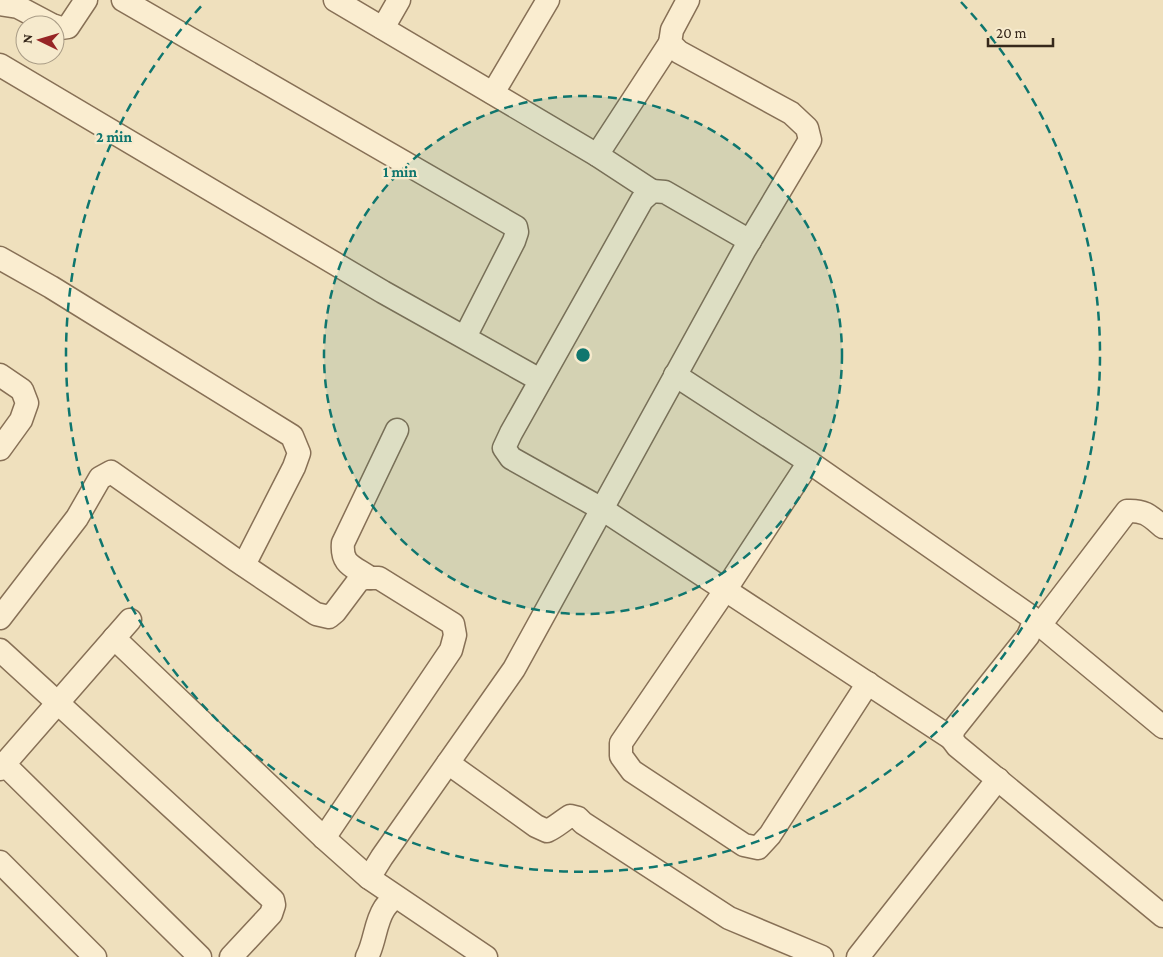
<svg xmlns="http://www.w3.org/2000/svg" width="1163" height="957" viewBox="0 0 1163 957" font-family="'Crimson Pro',serif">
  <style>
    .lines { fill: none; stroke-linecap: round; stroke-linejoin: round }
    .minor-casing { stroke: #877056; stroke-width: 25 }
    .minor { stroke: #faedd0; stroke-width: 22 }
    .ring { fill: none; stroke: #0f766e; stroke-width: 2.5; stroke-dasharray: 9 6 }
    .centre { fill: #0f766e; stroke: #f6eacd; stroke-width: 2.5 }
    .ring-label { font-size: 15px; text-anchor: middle; font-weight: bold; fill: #0f766e; stroke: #f6eacd; stroke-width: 4.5; stroke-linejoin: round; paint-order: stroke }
  </style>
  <rect width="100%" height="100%" fill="#efe0bd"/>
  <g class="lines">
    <g class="minor-casing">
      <g id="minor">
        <path d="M123,0L516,227L517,232L514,241L465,337"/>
        <path d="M335,0L597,155L652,191"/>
        <path d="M0,4L18,7L52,25"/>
        <path d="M55,26L61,28L68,27L86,0"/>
        <path d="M383,28L399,0"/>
        <path d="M0,65L383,292L540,380"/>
        <path d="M493,93L548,0"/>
        <path d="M597,155L670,43"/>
        <path d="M750,241L665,192L652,191L642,200L511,433L504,448L511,458L602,509L951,738"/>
        <path d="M0,258L51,287L292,436L299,453L294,467L244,565"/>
        <path d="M0,375L22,390L27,403L21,420L0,449"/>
        <path d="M675,375L809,462L1030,616L1034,622L1028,636L954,729L951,738L957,746L1163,916"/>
        <path d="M809,462L726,589L621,743V756L632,771L744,845L758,848L770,835L868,683"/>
        <path d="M370,578C353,566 341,565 343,543L397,430"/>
        <path d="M0,618L77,518L100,478L111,472L236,560L316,614L329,617L335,612L359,580L365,578H379L453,624L455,635L451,650L324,838"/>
        <path d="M1034,622L1040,625L1163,727"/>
        <path d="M1040,625L1127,511C1145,510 1150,516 1163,527"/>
        <path d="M114,638L324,838L369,878"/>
        <path d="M0,650L273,900L274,905L271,914L231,957"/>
        <path d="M448,763L536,826L547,831C556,827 562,821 570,816L578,818L583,823L729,918L822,957"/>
        <path d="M4,764L200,957"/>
        <path d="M0,769L130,620"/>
        <path d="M0,862L95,957"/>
        <path d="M367,957C375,942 375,923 384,909C387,904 392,900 395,897"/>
        <path d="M486,957L369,878L382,857L514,669L745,249L810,140L807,128L791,113L679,52L670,43L672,30L688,0"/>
        <path d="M858,957L998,779"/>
      </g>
    </g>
    <use href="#minor" class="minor"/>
  </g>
  <circle cx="583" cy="355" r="259" fill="#0f766e" fill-opacity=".12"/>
  <g class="ring">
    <circle cx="583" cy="355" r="259"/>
    <path d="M961 2A517 517 0 1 1 205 2"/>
  </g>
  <circle cx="583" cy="355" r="8" class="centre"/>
  <g class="ring-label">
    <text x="114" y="142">2 min</text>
    <text x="400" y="177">1 min</text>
  </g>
  <g transform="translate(40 40) rotate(275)"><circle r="24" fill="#f6eacd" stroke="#a99c86"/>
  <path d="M0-4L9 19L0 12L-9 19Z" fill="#972525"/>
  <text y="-8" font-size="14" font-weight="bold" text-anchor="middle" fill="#36281b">N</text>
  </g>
  <path d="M988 38v8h65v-8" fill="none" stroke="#36281b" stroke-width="2.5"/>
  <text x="996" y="38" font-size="15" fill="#36281b" stroke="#f6eacd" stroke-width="4" paint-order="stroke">20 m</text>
</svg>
